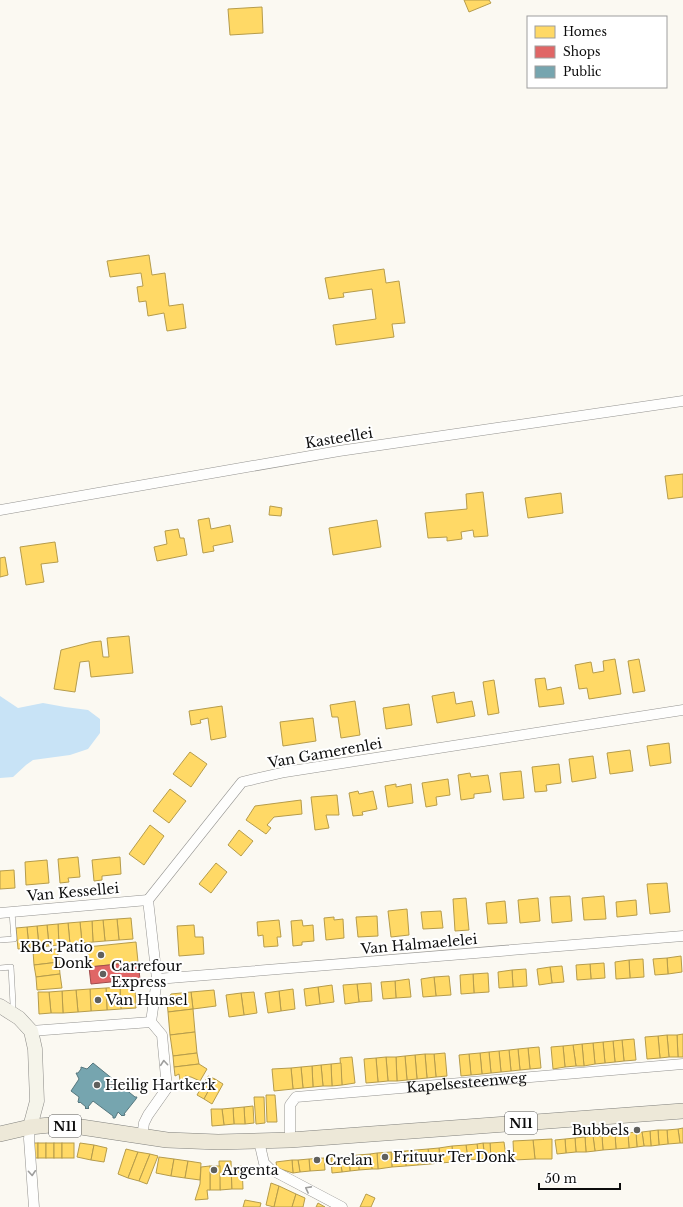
<svg xmlns="http://www.w3.org/2000/svg" width="683" height="1207" viewBox="0 0 683 1207" font-family="'Libre Baskerville',serif">
  <style>
    .water { fill: #c8e3f6 }
    .homes { fill: #ffd966; stroke: #b69c4b }
    .shops { fill: #e06666; stroke: #a14b4b }
    .public { fill: #76a5af; stroke: #56777e }
    .lines { fill: none; stroke-linecap: round; stroke-linejoin: round }
    .lane-casing { stroke: #949390; stroke-width: 6 }
    .street-casing { stroke: #949390; stroke-width: 11 }
    .secondary-casing { stroke: #8b8a87; stroke-width: 15 }
    .primary-casing { stroke: #81817d; stroke-width: 16 }
    .lane { stroke: #fefefd; stroke-width: 5 }
    .street { stroke: #fefefd; stroke-width: 10 }
    .secondary { stroke: #f5f4ea; stroke-width: 14 }
    .primary { stroke: #ede8d8; stroke-width: 15 }
    .oneway { stroke: #9e9e9d }
    .poi-dot { fill: #60605d; stroke: #fff; stroke-width: 1.5 }
    .labels { text-anchor: middle; dominant-baseline: central; stroke-width: 4; stroke-linejoin: round; paint-order: stroke }
    .shield { fill: #fff; stroke: #565656; stroke-width: 1 }
    .shield-label { font-size: 13px; font-weight: bold; fill: #0d0d0d }
    .street-label { font-size: 14px; fill: #0d0d0d; stroke: #fff }
    .poi-label { font-size: 14px; fill: #0d0d0d; stroke: #fff; text-anchor: start }
  </style>
  <rect width="100%" height="100%" fill="#fbf9f2"/>
  <path class="water" d="M0,696L18,708L43,703L65,707L88,710L100,719V733L88,749L70,755L33,760L26,765L13,777L0,778Z"/>
  <g class="homes">
    <path d="M464,0H489L491,3L469,12Z"/>
    <path d="M262,7L263,33L230,35L228,9Z"/>
    <path d="M149,255L152,275L165,273L169,306L183,304L186,328L167,331L164,313L148,316L146,301L139,302L137,287L143,286L141,273L110,277L107,261Z"/>
    <path d="M384,269L386,283L399,281L405,323L392,324L394,337L336,345L333,325L376,319L372,289L343,293L344,297L329,299L325,278Z"/>
    <path d="M683,474V497L668,499L665,476Z"/>
    <path d="M483,492L488,536L474,537L473,530L461,532L462,539L447,541V537L428,538L425,513L467,509L466,494Z"/>
    <path d="M561,493L563,513L528,518L525,498Z"/>
    <path d="M270,506L282,508L281,516L269,515Z"/>
    <path d="M209,518L211,529L230,525L233,542L213,546L214,551L203,553L198,520Z"/>
    <path d="M377,520L381,547L333,555L329,528Z"/>
    <path d="M178,529L180,538H184L187,555L157,561L154,547L167,544L165,531Z"/>
    <path d="M55,542L58,562L41,564L44,582L26,585L20,547Z"/>
    <path d="M5,557L8,575L0,577V558Z"/>
    <path d="M129,636L133,673L91,677L89,661L80,662L75,692L54,689L61,650L92,642L101,641L103,657H109L107,638Z"/>
    <path d="M615,659L621,694L589,699L587,688L579,689L575,665L591,662L593,673L604,671L603,661Z"/>
    <path d="M639,659L645,691L633,693L628,661Z"/>
    <path d="M545,678L547,690L561,687L564,704L539,707L535,679Z"/>
    <path d="M494,680L499,713L488,715L483,682Z"/>
    <path d="M454,692L456,704L472,701L475,716L437,723L432,696Z"/>
    <path d="M355,701L360,735L341,738L338,717H332L330,705Z"/>
    <path d="M409,704L412,725L386,729L383,708Z"/>
    <path d="M222,706L226,737L211,740L208,718L200,720L201,723L191,725L189,711Z"/>
    <path d="M313,718L316,741L283,746L280,722Z"/>
    <path d="M669,743L671,763L650,766L647,746Z"/>
    <path d="M630,750L633,771L610,774L607,753Z"/>
    <path d="M190,752L207,764L191,787L173,774Z"/>
    <path d="M593,756L596,778L572,782L569,759Z"/>
    <path d="M559,764L561,783L546,785L547,791L535,792L532,767Z"/>
    <path d="M521,771L524,798L503,800L500,773Z"/>
    <path d="M470,773L471,777L488,775L491,792L474,794V798L461,800L458,775Z"/>
    <path d="M448,779L450,795L436,797L437,805L426,807L422,783Z"/>
    <path d="M396,784V787L411,784L413,803L388,807L385,786Z"/>
    <path d="M170,789L186,801L169,823L153,811Z"/>
    <path d="M358,791L359,794L373,791L377,809L362,812L363,815L353,816L349,793Z"/>
    <path d="M337,795L339,815H326L329,828L315,830L311,797Z"/>
    <path d="M301,800L302,814L274,817L267,825L271,828L266,834L246,820L255,806Z"/>
    <path d="M150,825L164,836L144,865L129,854Z"/>
    <path d="M239,830L253,841L241,856L228,845Z"/>
    <path d="M78,857L80,877L68,878L69,882L60,883L58,859Z"/>
    <path d="M120,857L121,874L102,876V880L94,881L92,860Z"/>
    <path d="M47,860L49,883L26,885L25,862Z"/>
    <path d="M216,863L227,872L211,893L199,884Z"/>
    <path d="M14,870L15,888L0,889V871Z"/>
    <path d="M667,883L670,912L650,914L647,884Z"/>
    <path d="M570,896L572,921L552,923L550,897Z"/>
    <path d="M604,896L606,919L584,920L582,898Z"/>
    <path d="M466,898L469,930L455,931L453,899Z"/>
    <path d="M538,898L540,921L520,923L518,900Z"/>
    <path d="M636,900L637,915L617,917L616,902Z"/>
    <path d="M505,901L507,923L488,924L486,903Z"/>
    <path d="M407,909L409,935L391,937L388,911Z"/>
    <path d="M441,911L443,928L423,929L421,912Z"/>
    <path d="M377,916L378,936L358,937L356,917Z"/>
    <path d="M334,917V920L343,919L344,938L326,940L324,918Z"/>
    <path d="M131,918L133,939L119,940L117,919Z"/>
    <path d="M117,919L119,940L105,941L103,920Z"/>
    <path d="M103,920L105,941L93,942L92,921Z"/>
    <path d="M279,920L281,937H277L278,946L264,947L263,935L258,936L257,922Z"/>
    <path d="M302,920L303,926L313,925L314,941L302,942V945L293,946L291,921Z"/>
    <path d="M92,921L93,942L82,943L80,922Z"/>
    <path d="M80,922L82,943L70,944L68,923Z"/>
    <path d="M68,923L70,944L59,945L58,924Z"/>
    <path d="M58,924L59,945L49,946L47,925Z"/>
    <path d="M47,925L49,946L39,947L37,926Z"/>
    <path d="M194,925L195,937H203L204,954L179,956L177,926Z"/>
    <path d="M37,926L39,947L29,948L27,927Z"/>
    <path d="M27,927L29,948L18,949L16,928Z"/>
    <path d="M136,942L138,962L89,967L87,947Z"/>
    <path d="M57,949L59,962L34,965L33,951Z"/>
    <path d="M681,956L682,972L668,974L667,958Z"/>
    <path d="M667,958L668,974L655,975L653,959Z"/>
    <path d="M643,959L644,977L630,978L629,960Z"/>
    <path d="M629,960L630,978L616,979L615,962Z"/>
    <path d="M59,962L60,974L36,977L34,965Z"/>
    <path d="M604,963L605,978L591,979L590,964Z"/>
    <path d="M590,964L591,979L577,980L576,965Z"/>
    <path d="M562,966L564,982L552,983L550,967Z"/>
    <path d="M550,967L552,983L539,985L537,969Z"/>
    <path d="M526,969L527,986L513,987L512,970Z"/>
    <path d="M512,970L513,987L499,988L498,972Z"/>
    <path d="M488,973L489,992L474,993L473,974Z"/>
    <path d="M60,974L62,988L37,990L36,977Z"/>
    <path d="M473,974L474,993L461,994L460,975Z"/>
    <path d="M449,976L451,995L436,996L434,977Z"/>
    <path d="M434,977L436,996L423,997L421,979Z"/>
    <path d="M409,979L411,997L396,998L395,981Z"/>
    <path d="M395,981L396,998L383,999L381,982Z"/>
    <path d="M371,983L372,1001L359,1002L357,984Z"/>
    <path d="M357,984L359,1002L345,1004L343,985Z"/>
    <path d="M332,985L334,1002L320,1004L318,987Z"/>
    <path d="M135,986L136,1008L121,1009L120,987Z"/>
    <path d="M120,987L121,1009L107,1010L106,988Z"/>
    <path d="M318,987L320,1004L306,1006L304,989Z"/>
    <path d="M106,988L107,1010L91,1011L90,989Z"/>
    <path d="M90,989L91,1011L78,1012L76,990Z"/>
    <path d="M293,989L295,1009L281,1011L279,991Z"/>
    <path d="M76,990L78,1012L63,1013L62,991Z"/>
    <path d="M214,990L216,1006L193,1009L191,992Z"/>
    <path d="M62,991L63,1013H51L49,992Z"/>
    <path d="M279,991L281,1011L268,1013L265,993Z"/>
    <path d="M38,992H49L51,1013L39,1014Z"/>
    <path d="M191,992L193,1009L168,1012L167,1001L171,994Z"/>
    <path d="M254,992L257,1013L244,1015L241,993Z"/>
    <path d="M241,993L244,1015L229,1017L226,995Z"/>
    <path d="M193,1009L195,1032L170,1035L168,1012Z"/>
    <path d="M195,1032L197,1053L173,1056L170,1035Z"/>
    <path d="M683,1034V1057H678L677,1035Z"/>
    <path d="M667,1035H677L678,1057H669Z"/>
    <path d="M667,1035L669,1057L660,1058L658,1036Z"/>
    <path d="M658,1036L660,1058L647,1059L645,1037Z"/>
    <path d="M634,1039L636,1060L624,1061L622,1040Z"/>
    <path d="M622,1040L624,1061L615,1062L613,1041Z"/>
    <path d="M613,1041L615,1062L605,1063L603,1042Z"/>
    <path d="M603,1042L605,1063L595,1064L593,1043Z"/>
    <path d="M593,1043L595,1064L584,1066L582,1044Z"/>
    <path d="M582,1044L584,1066H576L573,1045Z"/>
    <path d="M573,1045L576,1066L565,1067L563,1046Z"/>
    <path d="M563,1046L565,1067L553,1069L551,1047Z"/>
    <path d="M539,1047L541,1068L530,1069L528,1048Z"/>
    <path d="M528,1048L530,1069L520,1070L518,1049Z"/>
    <path d="M518,1049L520,1070L511,1071L509,1050Z"/>
    <path d="M509,1050L511,1071L501,1072L499,1051Z"/>
    <path d="M499,1051L501,1072L491,1073L489,1052Z"/>
    <path d="M489,1052L491,1073L482,1074L480,1053Z"/>
    <path d="M197,1053L199,1064L174,1067L173,1056Z"/>
    <path d="M445,1053L447,1076L436,1077L434,1054Z"/>
    <path d="M480,1053L482,1074L471,1075L469,1054Z"/>
    <path d="M425,1054H434L436,1077L427,1078Z"/>
    <path d="M425,1054L427,1078L417,1079L415,1055Z"/>
    <path d="M469,1054L471,1075L461,1076L459,1055Z"/>
    <path d="M415,1055L417,1079L407,1080L405,1056Z"/>
    <path d="M405,1056L407,1080L397,1081L396,1057Z"/>
    <path d="M352,1057L355,1083L342,1085L340,1058Z"/>
    <path d="M386,1057H396L397,1081H388Z"/>
    <path d="M386,1057L388,1081L378,1082L376,1058Z"/>
    <path d="M376,1058L378,1082L366,1083L364,1059Z"/>
    <path d="M341,1063L342,1085L332,1086L331,1064Z"/>
    <path d="M199,1064L207,1069L200,1081L191,1077L185,1076V1079L180,1080L179,1074L175,1076L174,1067Z"/>
    <path d="M331,1064L332,1086H323L321,1065Z"/>
    <path d="M321,1065L323,1086L313,1087L312,1066Z"/>
    <path d="M312,1066L313,1087L303,1088L301,1067Z"/>
    <path d="M301,1067L303,1088L293,1089L291,1068Z"/>
    <path d="M291,1068L293,1089L274,1091L272,1069Z"/>
    <path d="M208,1076L215,1079L204,1099L197,1095Z"/>
    <path d="M215,1079L223,1084L212,1104L204,1099Z"/>
    <path d="M266,1095H275L277,1122H267Z"/>
    <path d="M254,1097H264L265,1123L256,1124Z"/>
    <path d="M253,1106L254,1123L245,1124L244,1107Z"/>
    <path d="M244,1107L245,1124H234L233,1108Z"/>
    <path d="M233,1108L234,1124L224,1125L222,1109Z"/>
    <path d="M211,1109H222L224,1125L212,1126Z"/>
    <path d="M683,1128V1143H680L678,1129Z"/>
    <path d="M678,1129L680,1143L668,1144L667,1130Z"/>
    <path d="M658,1130H667L668,1144L659,1145Z"/>
    <path d="M658,1130L659,1145L651,1146L650,1131Z"/>
    <path d="M650,1131L651,1146H644L642,1132Z"/>
    <path d="M636,1132H642L644,1146L637,1147Z"/>
    <path d="M636,1132L637,1147L629,1148L628,1133Z"/>
    <path d="M628,1133L629,1148L616,1149L615,1134Z"/>
    <path d="M615,1134L616,1149L603,1150L602,1136Z"/>
    <path d="M593,1136H602L603,1150L595,1151Z"/>
    <path d="M593,1136L595,1151L586,1152L585,1137Z"/>
    <path d="M585,1137L586,1152H576L575,1138Z"/>
    <path d="M575,1138L576,1152L566,1153L565,1139Z"/>
    <path d="M552,1139V1159H535L533,1140Z"/>
    <path d="M565,1139L566,1153L557,1154L555,1140Z"/>
    <path d="M533,1140L535,1159L514,1160L513,1141Z"/>
    <path d="M504,1142L506,1157L491,1158L490,1143Z"/>
    <rect x="32" y="1143" width="6" height="15"/>
    <rect x="38" y="1143" width="8" height="15"/>
    <rect x="46" y="1143" width="8" height="15"/>
    <rect x="54" y="1143" width="8" height="15"/>
    <rect x="62" y="1143" width="12" height="15"/>
    <path d="M80,1143L94,1145L91,1160L77,1157Z"/>
    <path d="M483,1143H490L491,1158L485,1159Z"/>
    <path d="M483,1143L485,1159H479L477,1144Z"/>
    <path d="M477,1144L479,1159L468,1160L466,1145Z"/>
    <path d="M94,1145L107,1148L104,1162L91,1160Z"/>
    <path d="M466,1145L468,1160L453,1162L452,1146Z"/>
    <path d="M452,1146L453,1162L440,1163L439,1148Z"/>
    <path d="M439,1148L440,1163L430,1164L428,1149Z"/>
    <path d="M126,1149L138,1152L128,1178L118,1174Z"/>
    <path d="M428,1149L430,1164L418,1165L416,1150Z"/>
    <path d="M416,1150L418,1165L406,1166L405,1151Z"/>
    <path d="M405,1151L406,1166L392,1167L391,1152Z"/>
    <path d="M138,1152L150,1154L139,1181L128,1178Z"/>
    <path d="M391,1152L392,1167L378,1169L377,1153Z"/>
    <path d="M377,1153L378,1169H372L370,1154Z"/>
    <path d="M150,1154L158,1156L147,1184L139,1181Z"/>
    <path d="M370,1154L372,1169L359,1170L358,1155Z"/>
    <path d="M358,1155L359,1170L350,1171L349,1156Z"/>
    <path d="M349,1156L350,1171L342,1172L340,1157Z"/>
    <path d="M159,1157L174,1159L171,1176L156,1173Z"/>
    <path d="M340,1157L342,1172L332,1173L331,1158Z"/>
    <path d="M324,1158L325,1170L310,1171L309,1159Z"/>
    <path d="M174,1159L188,1161L185,1178L171,1176Z"/>
    <path d="M309,1159L310,1171L300,1172L298,1160Z"/>
    <path d="M292,1160H298L300,1172L293,1173Z"/>
    <path d="M292,1160L293,1173L277,1168L276,1162Z"/>
    <path d="M188,1161L201,1163L200,1180L185,1178Z"/>
    <path d="M219,1161H231L232,1189L220,1190Z"/>
    <rect x="210" y="1166" width="10" height="24"/>
    <path d="M210,1166V1190H207L208,1199L195,1200L200,1184L201,1167Z"/>
    <path d="M242,1166L243,1189H232L231,1167Z"/>
    <path d="M271,1183L279,1186L274,1207L266,1205Z"/>
    <path d="M279,1186L296,1194L292,1207H274Z"/>
    <path d="M296,1194L305,1198L303,1207H292Z"/>
    <path d="M366,1194L375,1198L371,1207H360Z"/>
    <path d="M245,1200L261,1203L260,1207H243Z"/>
    <path d="M318,1203L325,1207H316Z"/>
  </g>
  <path class="shops" d="M138,962L140,979L91,984L89,967Z"/>
  <path class="public" d="M93,1063L135,1097H137L136,1099L124,1114H125L124,1116L123,1115L122,1116L118,1112L115,1118H113V1116L93,1101L88,1107L89,1108L88,1109L87,1108L86,1109L85,1108L86,1107L80,1102L79,1103L78,1102L79,1097L71,1091L79,1079L76,1073H78L81,1069V1067L87,1069Z"/>
  <g class="lines">
    <g class="lane-casing">
      <g id="lane">
        <path d="M0,940L14,939L12,912"/>
        <path d="M0,968L11,967L13,1004L12,1013"/>
      </g>
    </g>
    <g class="street-casing">
      <g id="street">
        <path d="M0,510L339,451L683,401"/>
        <path d="M0,913L148,900"/>
        <path d="M157,979L683,936"/>
        <path d="M151,1022L157,979L148,900L242,782L285,772L683,710"/>
        <path d="M31,1031L151,1022"/>
        <path d="M30,1127L29,1139L34,1207"/>
        <path d="M142,1137L144,1123L148,1115L167,1088L162,1035L151,1022"/>
        <path id="s1" d="M290,1140V1105L296,1097L683,1064"/>
        <path d="M259,1141L264,1163L270,1169L342,1207"/>
      </g>
    </g>
    <g class="secondary-casing">
      <path id="secondary" d="M0,1006L19,1018L31,1031L35,1049L37,1101L30,1127"/>
    </g>
    <g class="primary-casing">
      <path id="primary" d="M0,1134L30,1127L50,1125L81,1127L167,1140L218,1142L290,1140L683,1111"/>
    </g>
    <use href="#lane" class="lane"/>
    <use href="#street" class="street"/>
    <use href="#secondary" class="secondary"/>
    <use href="#primary" class="primary"/>
  </g>
  <defs><path id="oneway-chevron" d="M-2-3.5L2.5 0L-2 3.5" fill="none" stroke-width="1.6" stroke-linecap="round" stroke-linejoin="round"/></defs>
  <g class="oneway">
    <use href="#oneway-chevron" transform="translate(164 1063) rotate(-95)"/>
    <use href="#oneway-chevron" transform="translate(32 1173) rotate(86)"/>
    <use href="#oneway-chevron" transform="translate(308 1189) rotate(-152)"/>
  </g>
  <g class="poi-dot">
    <circle cx="101" cy="955" r="4"/>
    <circle cx="103" cy="974" r="4"/>
    <circle cx="98" cy="1000" r="4"/>
    <circle cx="97" cy="1085" r="4"/>
    <circle cx="637" cy="1130" r="4"/>
    <circle cx="385" cy="1157" r="4"/>
    <circle cx="317" cy="1160" r="4"/>
    <circle cx="214" cy="1170" r="4"/>
  </g>
  <g class="labels">
    <g class="shield">
      <rect x="505" y="1112" width="32" height="22" rx="3"/>
      <rect x="49" y="1115" width="32" height="22" rx="3"/>
    </g>
    <g class="shield-label">
      <text x="521" y="1123">N11</text>
      <text x="65" y="1126">N11</text>
    </g>
    <g class="street-label">
      <text transform="translate(339 438) rotate(-9)">Kasteellei</text>
      <text transform="translate(325 753) rotate(-10)">Van Gamerenlei</text>
      <text transform="translate(73 892) rotate(-5)">Van Kessellei</text>
      <text transform="translate(419 944) rotate(-5)">Van Halmaelelei</text>
      <text stroke="none"><textPath href="#s1" startOffset="216">Kapelsesteenweg</textPath></text>
    </g>
    <g class="poi-label">
      <text x="93" y="947" text-anchor="end">KBC Patio<tspan x="93" dy="16">Donk</tspan></text>
      <text x="111" y="966">Carrefour<tspan x="111" dy="16">Express</tspan></text>
      <text x="106" y="1000">Van Hunsel</text>
      <text x="105" y="1085">Heilig Hartkerk</text>
      <text x="629" y="1130" text-anchor="end">Bubbels</text>
      <text x="393" y="1157">Frituur Ter Donk</text>
      <text x="325" y="1160">Crelan</text>
      <text x="222" y="1170">Argenta</text>
    </g>
  </g>
  <rect x="527" y="16" width="140" height="72" fill="#ffffff" stroke="#9e9e9e"/>
  <rect x="535" y="26" width="20" height="12" fill="#ffd966" stroke="#9e9e9e"/>
  <text x="563" y="36" font-size="12" fill="#0d0d0d">Homes</text>
  <rect x="535" y="46" width="20" height="12" fill="#e06666" stroke="#9e9e9e"/>
  <text x="563" y="56" font-size="12" fill="#0d0d0d">Shops</text>
  <rect x="535" y="66" width="20" height="12" fill="#76a5af" stroke="#9e9e9e"/>
  <text x="563" y="76" font-size="12" fill="#0d0d0d">Public</text>
  <path d="M539 1183v6h81v-6" fill="none" stroke="#0d0d0d" stroke-width="2"/>
  <text x="545" y="1183" font-size="12" fill="#0d0d0d" stroke="#ffffff" stroke-width="3" paint-order="stroke">50 m</text>
</svg>
